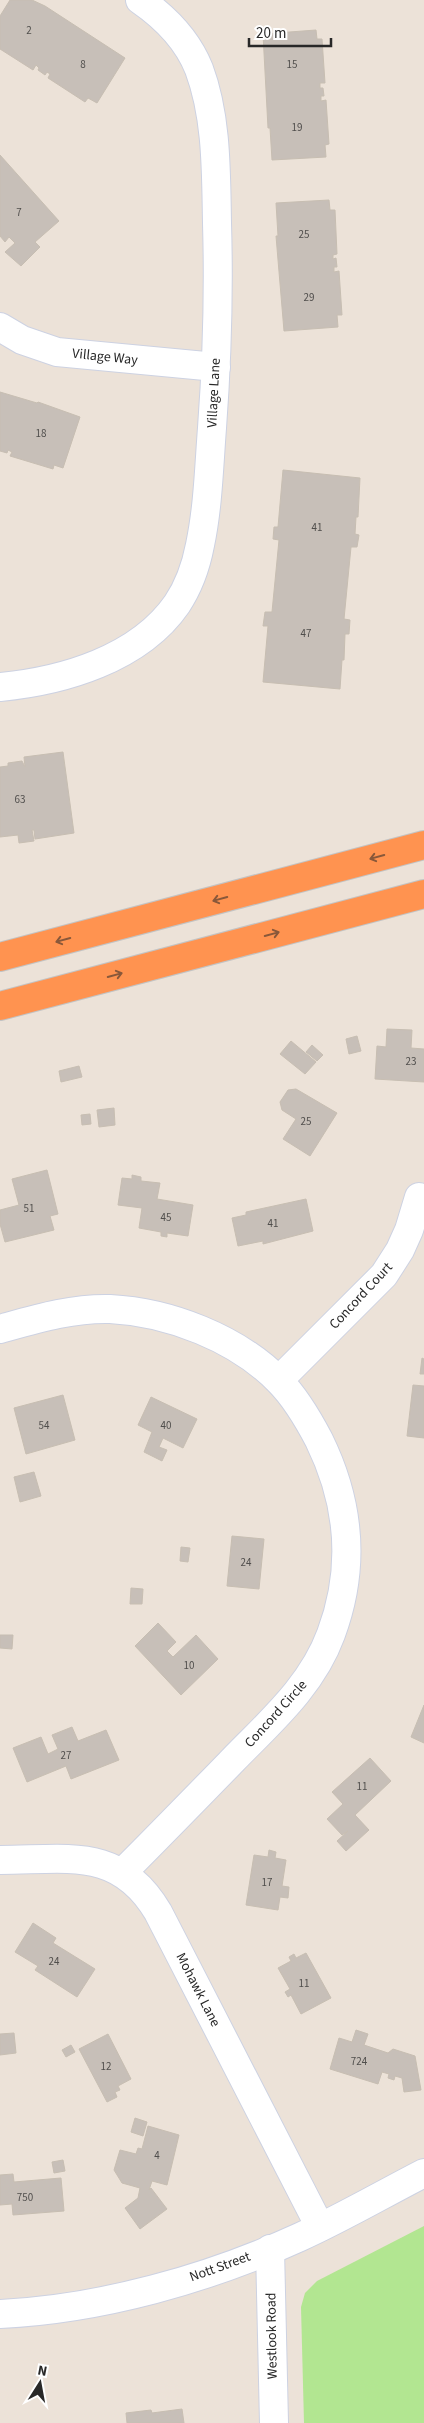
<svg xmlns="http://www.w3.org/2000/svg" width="424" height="2423" viewBox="0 0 424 2423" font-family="'Source Sans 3',sans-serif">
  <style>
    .green { fill: #b2e691 }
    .building { fill: #c7bfb8; stroke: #c7beb2 }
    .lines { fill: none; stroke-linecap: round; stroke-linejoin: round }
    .street-casing { stroke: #cdd2e2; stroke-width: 30 }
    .secondary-casing { stroke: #cdd2e2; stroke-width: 30 }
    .highway-casing { stroke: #c3c3c3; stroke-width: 30 }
    .street { stroke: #fff; stroke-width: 28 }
    .secondary { stroke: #fff; stroke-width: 28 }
    .highway { stroke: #ff9350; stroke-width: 28 }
    .oneway { stroke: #89583a }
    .labels { text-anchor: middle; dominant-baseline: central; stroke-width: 4; stroke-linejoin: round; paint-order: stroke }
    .number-label { font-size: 11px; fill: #504e4c }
    .street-label { font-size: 14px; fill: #282828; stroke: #fff }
  </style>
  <rect width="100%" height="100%" fill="#ece2d8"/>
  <path class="green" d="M424,2226V2423H304L301,2307L305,2293L317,2281Z"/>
  <g class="building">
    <path d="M10,0H32L45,6L125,58L97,103L88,98L85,102L48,78L50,74L47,72L45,75L38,70L39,68L36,65L33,70L0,49V16Z"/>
    <path d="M316,30L317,39H322L325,83H320V88H323L324,96H321V101L326,100L329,144L325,145L326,157L272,160L270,128H268L263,34Z"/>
    <path d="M0,155L59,221L35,242L40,247L21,266L5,252L15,243L9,237L5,242L0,236Z"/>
    <path d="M329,200L330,210H335L337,254L333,255V259L336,258L337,267H334V272L339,271L342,315H337L338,327L284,331L276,236H278L276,203Z"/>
    <path d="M0,392L37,403L38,402L80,417L63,468L54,465L53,469L10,456L12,452L8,450L7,453L0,451Z"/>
    <path d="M283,470L360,478L358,517H356L355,534L359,535L357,547H351L344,619L350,620L349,634H345L344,660H342L340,689L263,682L268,626H263L265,612H272L279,540L273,539L274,527H278Z"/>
    <path d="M63,752L74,833L35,839L34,830H32L34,841L19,843L18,835L0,837V767L8,766V763L22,761L25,767L24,757Z"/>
    <path d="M387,1029L412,1030L411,1048L424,1049V1082L375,1079L377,1046L386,1047Z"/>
    <path d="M357,1036L361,1051L349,1054L346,1039Z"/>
    <path d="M291,1041L316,1062L305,1074L280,1054Z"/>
    <path d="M312,1045L323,1055L317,1061L306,1052Z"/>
    <path d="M79,1066L82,1077L61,1082L59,1071Z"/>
    <path d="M296,1089L337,1113L310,1156L283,1139L296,1119L282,1110L280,1102L288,1090Z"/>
    <path d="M114,1108L115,1125L99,1127L97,1110Z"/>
    <path d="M90,1114L91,1124L82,1125L81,1115Z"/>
    <path d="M47,1170L58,1214L50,1216L54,1230L5,1242L0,1224V1210L19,1205L12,1179Z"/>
    <path d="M132,1175L141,1177V1181L160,1183L157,1199L193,1205L188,1236L167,1233V1237L161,1236V1232L139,1228L142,1208L118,1205L122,1178L132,1179Z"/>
    <path d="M306,1199L313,1231L263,1244V1241L238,1246L232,1218L246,1215V1212Z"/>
    <path d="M422,1358L424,1359V1374H420Z"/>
    <path d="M413,1385L424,1386V1438L407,1436Z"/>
    <path d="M63,1395L75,1440L26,1454L14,1408Z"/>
    <path d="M151,1397L197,1419L183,1448L163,1438L159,1447L167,1450L162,1461L144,1452L152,1432L138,1425Z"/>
    <path d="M34,1472L41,1496L20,1502L14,1477Z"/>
    <path d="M232,1536L264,1539L259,1589L227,1586Z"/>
    <path d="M181,1547L190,1548L188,1562L180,1561Z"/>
    <path d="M131,1588L143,1589L142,1604H130Z"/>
    <path d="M158,1623L176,1642L167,1651L173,1657L196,1635L218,1659L181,1695L135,1646Z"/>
    <path d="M0,1635H13L12,1649L0,1648Z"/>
    <path d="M424,1705V1743L411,1737Z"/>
    <path d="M72,1727L78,1741L106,1730L119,1760L71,1779L66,1766L27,1782L13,1748L41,1737L48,1754L58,1749L52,1735Z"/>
    <path d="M370,1758L391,1781L355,1815L369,1830L346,1851L337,1841L348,1831L342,1835L327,1819L343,1804L332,1792Z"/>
    <path d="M269,1850L276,1852L275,1858L286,1860L282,1886L289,1887L288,1898L280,1897L278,1910L246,1905L254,1855L268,1857Z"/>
    <path d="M33,1923L56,1938L53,1943L95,1969L77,1997L35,1970L38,1966L15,1952Z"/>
    <path d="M306,1953L331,1998L301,2014L291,1995L288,1997L285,1992L290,1989L278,1968L291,1961L289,1957L294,1954L296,1958Z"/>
    <path d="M356,2030L368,2034L364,2045L388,2053L393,2049L415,2056L421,2090L404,2092L402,2078L395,2076L394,2080L388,2078L389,2074L382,2072L378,2084L330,2069L339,2038L352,2042Z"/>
    <path d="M14,2033L16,2053L0,2055V2034Z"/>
    <path d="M108,2034L131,2079L118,2086L120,2090L115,2092L117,2097L107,2102L79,2049Z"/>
    <path d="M71,2045L75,2052L66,2057L62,2050Z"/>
    <path d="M135,2118L147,2122L143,2136L131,2132Z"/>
    <path d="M148,2126L179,2135L167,2185L152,2181L149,2190L151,2188L167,2209L140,2229L125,2208L138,2198L140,2188L122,2183L114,2170L120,2150L136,2154L138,2148L142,2149Z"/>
    <path d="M63,2160L65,2171L54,2173L52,2162Z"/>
    <path d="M13,2174L14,2182L61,2178L64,2211L13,2215L12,2204L0,2205V2175Z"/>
    <path d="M182,2409L184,2423H127L126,2413L151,2410L152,2413Z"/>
  </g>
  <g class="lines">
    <g class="street-casing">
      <g id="street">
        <path d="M0,327L22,340L57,352L216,367"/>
        <path d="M0,687C63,681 139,659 177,604C189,586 196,566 200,545C208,507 209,467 212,428C217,360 219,291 217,223C216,172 217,117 199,69C187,39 166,18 140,0"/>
        <path d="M0,1329C36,1319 72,1308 110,1309C169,1312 237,1338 279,1381C296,1398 308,1419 319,1440C350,1503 356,1567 331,1634C312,1686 270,1722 233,1760C196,1798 160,1835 123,1872"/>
        <path d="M279,1380L384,1275L400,1250L409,1230L419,1197"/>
        <path d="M0,1860C67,1860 119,1846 158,1912L320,2227"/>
        <path d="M270,2249L274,2423"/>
      </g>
    </g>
    <g class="secondary-casing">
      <path id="secondary" d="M0,2314C101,2309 208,2279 300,2237C342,2218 383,2194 424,2173"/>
    </g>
    <g class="highway-casing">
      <g id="highway">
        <path d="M0,957L424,845"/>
        <path d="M0,1006L424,894"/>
      </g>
    </g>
    <use href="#street" class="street"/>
    <use href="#secondary" class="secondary"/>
    <use href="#highway" class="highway"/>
  </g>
  <defs><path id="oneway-shaft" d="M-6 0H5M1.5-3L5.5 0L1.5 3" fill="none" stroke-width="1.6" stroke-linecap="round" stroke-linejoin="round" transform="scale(1.25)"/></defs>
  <g class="oneway">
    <use href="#oneway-shaft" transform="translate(377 857) rotate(165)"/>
    <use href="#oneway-shaft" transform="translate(220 899) rotate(165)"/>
    <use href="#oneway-shaft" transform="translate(272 934) rotate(-15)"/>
    <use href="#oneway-shaft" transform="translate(63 940) rotate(165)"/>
    <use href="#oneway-shaft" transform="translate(115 975) rotate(-15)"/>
  </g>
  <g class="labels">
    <g class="number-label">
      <text x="29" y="30">2</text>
      <text x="83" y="64">8</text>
      <text x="292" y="64">15</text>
      <text x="297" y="127">19</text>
      <text x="19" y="212">7</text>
      <text x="304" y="234">25</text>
      <text x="309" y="297">29</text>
      <text x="41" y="433">18</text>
      <text x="317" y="527">41</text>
      <text x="306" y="633">47</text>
      <text x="20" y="799">63</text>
      <text x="411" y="1061">23</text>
      <text x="306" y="1121">25</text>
      <text x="29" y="1208">51</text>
      <text x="166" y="1217">45</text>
      <text x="273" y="1223">41</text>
      <text x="44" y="1425">54</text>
      <text x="166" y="1425">40</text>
      <text x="246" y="1562">24</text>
      <text x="189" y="1665">10</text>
      <text x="66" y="1755">27</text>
      <text x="362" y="1786">11</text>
      <text x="267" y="1882">17</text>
      <text x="54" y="1961">24</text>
      <text x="304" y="1983">11</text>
      <text x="359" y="2061">724</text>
      <text x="106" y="2066">12</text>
      <text x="157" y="2155">4</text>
      <text x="25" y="2197">750</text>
    </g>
    <g class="street-label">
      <text transform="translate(105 357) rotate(6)">Village Way</text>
      <text transform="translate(214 393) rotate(-87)">Village Lane</text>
      <text transform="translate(361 1296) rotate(-47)">Concord Court</text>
      <text transform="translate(276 1714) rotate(-48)">Concord Circle</text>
      <text transform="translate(198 1990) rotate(63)">Mohawk Lane</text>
      <text transform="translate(220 2267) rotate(-20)">Nott Street</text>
      <text transform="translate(272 2336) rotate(-91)">Westlook Road</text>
    </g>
  </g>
  <g transform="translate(40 2383) rotate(11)" stroke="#ffffff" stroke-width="4" paint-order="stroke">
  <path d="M0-4L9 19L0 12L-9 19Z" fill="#282828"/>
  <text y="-8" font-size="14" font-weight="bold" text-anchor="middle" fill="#282828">N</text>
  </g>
  <path d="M249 38v8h82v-8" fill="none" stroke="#282828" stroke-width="2.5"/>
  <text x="256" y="38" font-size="15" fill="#282828" stroke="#ffffff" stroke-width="4" paint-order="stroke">20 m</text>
</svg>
